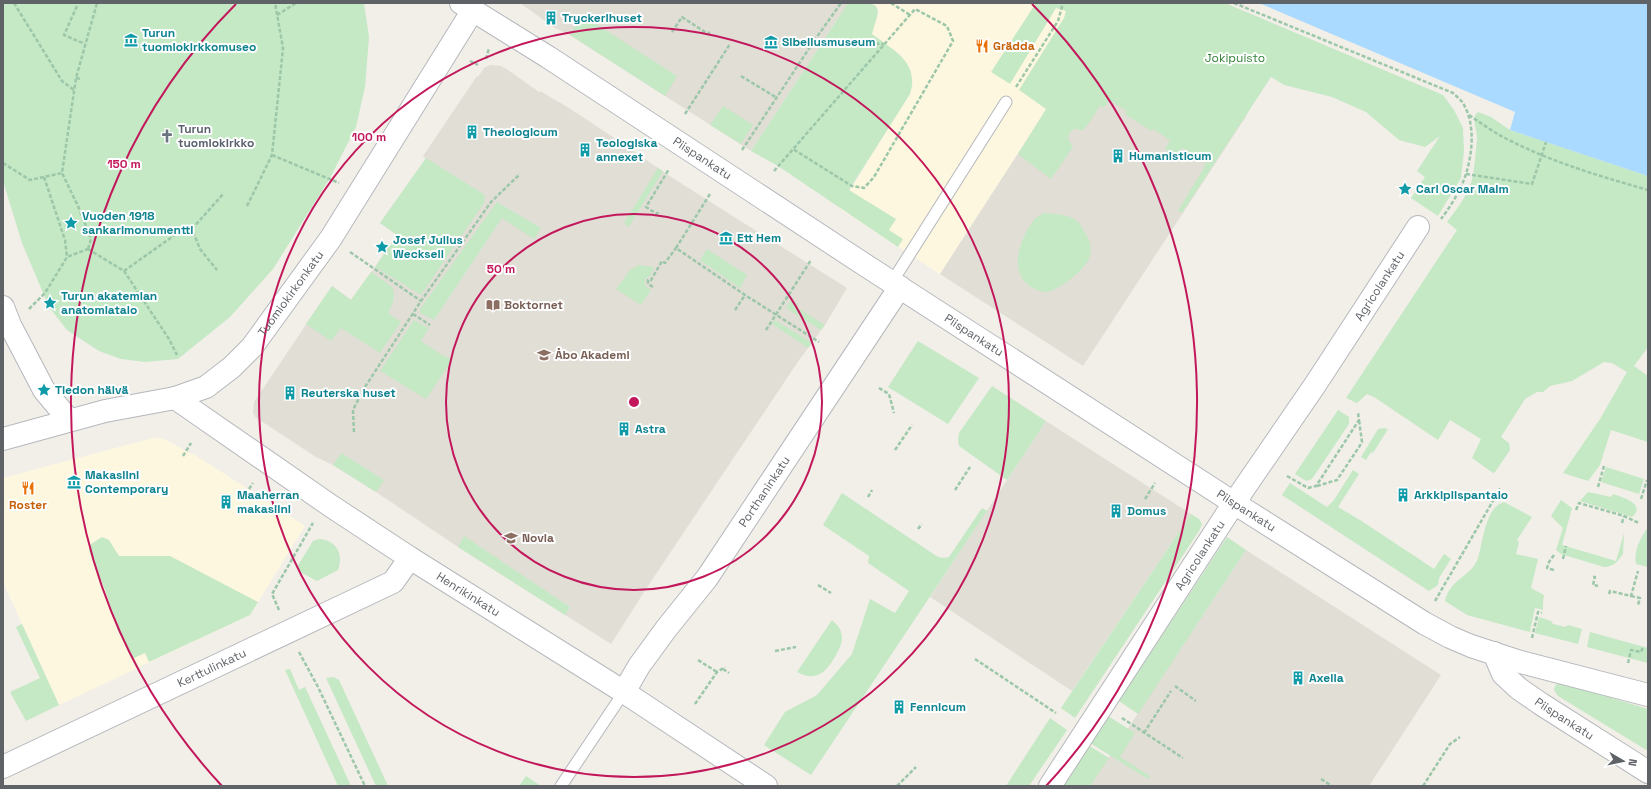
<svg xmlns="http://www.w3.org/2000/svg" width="1651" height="789" viewBox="0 0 1651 789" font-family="'Space Grotesk',sans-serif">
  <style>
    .commercial { fill: #fef7e0 }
    .education { fill: #e1ded6 }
    .green { fill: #c5e8c5 }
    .water { fill: #aadaff }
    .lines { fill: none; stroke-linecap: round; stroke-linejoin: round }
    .service-casing { stroke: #b5b8bc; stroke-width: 13 }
    .minor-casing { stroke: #b5b8bc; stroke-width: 24 }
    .path { stroke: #9cc7a9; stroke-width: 2.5; stroke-dasharray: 4 2; stroke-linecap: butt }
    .service { stroke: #fff; stroke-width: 11 }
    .minor { stroke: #fff; stroke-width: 22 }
    .ring { fill: none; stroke: #c2185b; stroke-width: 2 }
    .labels { text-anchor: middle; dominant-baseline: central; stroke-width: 4; stroke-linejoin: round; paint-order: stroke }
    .culture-label { font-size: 12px; font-weight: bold; fill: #0d838f; stroke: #fff; text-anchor: start }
    .food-label { font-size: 12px; font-weight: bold; fill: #c56008; stroke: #fff; text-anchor: start }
    .park-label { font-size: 12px; fill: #348238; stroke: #fff }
    .worship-label { font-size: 12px; font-weight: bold; fill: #5b616d; stroke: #fff; text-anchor: start }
    .street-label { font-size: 12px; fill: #5f6368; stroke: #fff }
    .education-label { font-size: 12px; font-weight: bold; fill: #785e54; stroke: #fff; text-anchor: start }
    .centre { fill: #c2185b; stroke: #fff; stroke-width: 2 }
    .ring-label { font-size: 12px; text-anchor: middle; font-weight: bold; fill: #c2185b; stroke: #fff; stroke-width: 4; stroke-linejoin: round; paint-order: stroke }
  </style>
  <rect width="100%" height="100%" fill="#f1efe8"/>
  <g class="commercial">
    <path d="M872,3H1039L1103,22L940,274L839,208L910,94L913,84L902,56L871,34L879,13L876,6Z"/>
    <path d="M159,438L166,440L191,454L192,453L305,526L250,615L59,705L3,582V478L149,439Z"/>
  </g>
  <g class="education">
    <path d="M520,3H848L751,151L570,35L555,28Z"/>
    <path d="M1103,22L1247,115L1083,366L940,274Z"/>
    <path d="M490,65L501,66L508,70L539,92L540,91L569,108L622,143L671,177L847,288L825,325L797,363L646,589L611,644L458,547L376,492L333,465L316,457L255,417L253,413L254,402L332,286L351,300L375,267L397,235L380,223L426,159L423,156L477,76L478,77L484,68Z"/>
    <path d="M1046,421L1191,514L1072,691L930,597Z"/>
    <path d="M1246,550L1441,675L1369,786H1090Z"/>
  </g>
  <g class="green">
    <path d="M3,3H364L369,37L365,87L356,127L330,178L273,269L230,317L178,359L145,362L121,359L99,351L67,330L49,307L22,243L3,181Z"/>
    <path d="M848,3C881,3 882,2 872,34C893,50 920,62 910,94L849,190L896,219L889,230L903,239L898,247L778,166L751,151Z"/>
    <path d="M1036,3H1225L1443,95L1454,110L1463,128L1464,151L1461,178L1438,216L1411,198L1425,177L1417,171L1440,136L1425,147L1399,140L1366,112L1332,97L1284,85L1271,77L1182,213L1178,211L1206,164L1183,148L1172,158L1166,154L1168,151L1165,149L1170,140L1153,129L1151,131L1125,114L1127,111L1109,100L1104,108L1100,106L1084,130L1075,129L1070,132L1068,139L1073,147L1051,179L1018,154L1046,109L1019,90L1064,18L1066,11L1056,8L1010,84L991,72Z"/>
    <path d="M582,15L677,76L665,96L570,35Z"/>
    <path d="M723,106L753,125L741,144L710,125Z"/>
    <path d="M1478,112L1491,117L1510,130L1648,176V347L1634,366L1648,376V442L1611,430L1600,465L1588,481L1563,473L1600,419L1627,372L1612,363L1604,362L1572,381L1550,386L1543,392H1537L1525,399L1501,437L1509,443L1510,450L1495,472L1493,473L1472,458L1481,439L1450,420L1438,440L1374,397L1367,394L1357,403L1346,398L1457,230L1447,222C1456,210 1466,198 1471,183C1475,170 1475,154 1477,140C1478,131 1470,118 1478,112Z"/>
    <path d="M426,158L485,195L484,203L421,295L375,267L397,235L380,223Z"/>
    <path d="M658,168L663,171L629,227L624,223Z"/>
    <path d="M497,202L541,228L534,239L502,218L434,320L420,313V309Z"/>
    <path d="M1044,213C1054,214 1071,214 1079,223C1082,226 1084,232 1087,236C1090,241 1092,250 1090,256C1087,268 1059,291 1046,292C1040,292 1031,288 1027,284C1009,268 1021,236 1034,220C1036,217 1041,215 1044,213Z"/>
    <path d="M707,249L747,275L740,288L700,260Z"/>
    <path d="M639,265L654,267L650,276L645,279V286L651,290L641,305L616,289L630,270Z"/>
    <path d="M371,272L392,287C397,296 392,305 388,313L401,322L380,353L341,328L331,341L306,324L332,286L351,300Z"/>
    <path d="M791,300L798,304L796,307L825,325L821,330L786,308Z"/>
    <path d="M414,320L429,328L421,341L445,357L446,356L452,360L426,399L380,371Z"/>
    <path d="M775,320L812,343L808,348L772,324Z"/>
    <path d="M918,341L979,378L948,424L888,387Z"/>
    <path d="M992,386L1046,421L1007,480L959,446L958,440L959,433Z"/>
    <path d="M1338,410L1349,417V424L1312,479L1306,481L1295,474Z"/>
    <path d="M1384,428L1388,429L1373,453L1371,452L1366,460L1361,457L1378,429Z"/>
    <path d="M341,453L384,480L376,492L333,465Z"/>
    <path d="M1606,467L1644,479L1639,494L1601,482Z"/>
    <path d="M1353,470L1359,474L1338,507L1360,520L1434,569L1444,554L1451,559L1439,578L1438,585L1429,591L1282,495L1290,483L1327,507L1334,500Z"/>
    <path d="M1588,492L1611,497L1613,494C1622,497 1647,504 1632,517L1580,501Z"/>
    <path d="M842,493L938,557L944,558L949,557L982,508L987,511L811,775L764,745L785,712L817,695L852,654L870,599L895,613L909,591L868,563L869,556L823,525Z"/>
    <path d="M1561,500L1572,508L1562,545L1616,561L1624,533L1623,554C1618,561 1613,567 1604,567L1561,554L1556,550L1563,528L1551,516Z"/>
    <path d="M1504,502L1532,517L1517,540L1519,542L1516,554L1538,559L1531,588L1544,595C1543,601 1543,604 1543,610L1535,608L1530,632L1467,615L1445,601C1451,577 1471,578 1478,558C1483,543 1485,507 1504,502Z"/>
    <path d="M1191,514L1199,519L1202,524L1199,531L1075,718L1061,708Z"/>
    <path d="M1648,527V567L1636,564C1633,551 1641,537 1648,527Z"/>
    <path d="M464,536L570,607L565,615L458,547Z"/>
    <path d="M102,537L109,540L119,556H170L258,602L250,615L149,662L145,653L132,659L118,631L105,590L89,551L91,544Z"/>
    <path d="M1227,537L1246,550L1138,714L1119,701Z"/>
    <path d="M319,539C336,540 344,554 338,570L317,581L302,573L297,567L313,541Z"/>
    <path d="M1539,617L1551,621L1553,624L1565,627L1568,625L1582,629L1578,644L1535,633Z"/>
    <path d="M832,620C835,623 840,627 841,632C844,641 840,647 836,655C826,673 816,682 797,672Z"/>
    <path d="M22,624L59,705L26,721L10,692L40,678L16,627Z"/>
    <path d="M1590,632L1648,648V663L1587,647Z"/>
    <path d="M290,669L299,690L305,687L351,786H338L285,670Z"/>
    <path d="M333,677L339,680L388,786H376L326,678Z"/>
    <path d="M1559,683H1562L1648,709V751L1558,696L1554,690L1555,686Z"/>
    <path d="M1108,716L1135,733L1120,757L1150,776L1148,779L1090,743Z"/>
    <path d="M1050,718L1067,730L1029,786H1006Z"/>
    <path d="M1088,745L1109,758L1090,786H1061Z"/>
    <path d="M526,776L541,786H519Z"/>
  </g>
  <path class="water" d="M1259,3H1648V176L1510,130L1515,112Z"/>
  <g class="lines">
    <g class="service-casing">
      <g id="service">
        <path d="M892,282L1006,102"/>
        <path d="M561,786L624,692"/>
      </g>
    </g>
    <g class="minor-casing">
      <g id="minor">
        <path id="s1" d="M461,3L548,57L865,265L1234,503L1424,623L1450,637L1471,646L1517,661L1648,695"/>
        <path d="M3,307L10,325L44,390L69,420"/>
        <path id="s2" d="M175,398L331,506L410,558L624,692L766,786"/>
        <path id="s3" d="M3,439L105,411L175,398L206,387L232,367L252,347L331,238L473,10"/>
        <path id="s4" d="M1494,653L1503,674L1518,688L1541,704L1648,772"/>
        <path id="s5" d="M624,692L639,666L666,629L707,578L900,287"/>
        <path id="s6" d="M3,767L393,582L410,558"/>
        <path id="s7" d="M1050,786L1234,503L1315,385L1418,227"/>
      </g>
    </g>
    <g class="path">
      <path d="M14,3L62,81L74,90"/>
      <path d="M891,3L910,15"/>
      <path d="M1234,3L1453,93C1457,97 1463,101 1465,107C1476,128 1472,160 1463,182C1459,193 1448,210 1441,219"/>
      <path d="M77,6L64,35L85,44"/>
      <path d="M277,15L296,3"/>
      <path d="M672,32L682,17L708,34L710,31"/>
      <path d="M814,41L841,3"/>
      <path d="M486,59L489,48"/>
      <path d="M470,61L478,65"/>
      <path d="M741,76L777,98"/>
      <path d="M76,78L82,79"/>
      <path d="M1016,87L1058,21L1063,3"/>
      <path d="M685,114L730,44"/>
      <path d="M1469,115C1481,123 1493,132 1505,138C1551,162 1599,176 1648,190"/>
      <path d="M742,150L814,41L884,44"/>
      <path d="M272,155L339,183"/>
      <path d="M3,163L30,180L62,173"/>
      <path d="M774,171L915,9L947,26L953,41L874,177L864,188L852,186L793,149"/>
      <path d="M1466,174L1532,184L1546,142"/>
      <path d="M44,177L65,240L67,257"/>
      <path d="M710,194L676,248L745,295L819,342"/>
      <path d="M247,206L272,155L283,48L275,3"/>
      <path d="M658,212L657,214L646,207L669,169"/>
      <path d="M192,229L224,193"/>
      <path d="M88,249L91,239L78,206L62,173L76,78L97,3"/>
      <path d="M88,249L124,271L169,339L177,355"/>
      <path d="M350,252L421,301"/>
      <path d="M124,271L179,232L192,229L200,249L217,270"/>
      <path d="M653,287L648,284V280H651L662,261L665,263L676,248"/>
      <path d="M29,309L45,293L67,257L88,249"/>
      <path d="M735,310L745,295"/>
      <path d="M413,314L430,325"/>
      <path d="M766,330L811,260"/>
      <path d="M879,388L889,394L894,413"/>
      <path d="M354,432L353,410L363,390L421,301L491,202L520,174"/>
      <path d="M895,450L912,425"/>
      <path d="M183,456L191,443"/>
      <path d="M1287,476L1308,488L1316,486L1359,420L1358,412"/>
      <path d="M1317,486L1337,480L1359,447L1362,442L1359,420"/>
      <path d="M1598,487L1604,466"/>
      <path d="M249,489L253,483"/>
      <path d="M955,490L970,467"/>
      <path d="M868,497L872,490"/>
      <path d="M1145,499L1155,483"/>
      <path d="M1641,499L1647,480"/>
      <path d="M1576,510L1579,503L1624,516L1639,523"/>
      <path d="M1622,523L1624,516"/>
      <path d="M918,529L922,524"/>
      <path d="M1554,555L1549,562L1547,568L1554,570"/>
      <path d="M1563,559L1566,546"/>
      <path d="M1593,577H1595L1593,585L1598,586"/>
      <path d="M818,585L831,593"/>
      <path d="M1609,594L1610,591L1631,596L1638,571"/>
      <path d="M1631,596L1640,598L1638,605"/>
      <path d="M1435,601L1501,487"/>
      <path d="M279,610L272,594L313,523"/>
      <path d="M1532,638L1538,612L1542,613"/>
      <path d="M775,651L796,647"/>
      <path d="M299,652L318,687L365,786"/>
      <path d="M975,659L1056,713"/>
      <path d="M698,660L717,672"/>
      <path d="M1628,663L1631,650L1641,652L1643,647"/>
      <path d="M723,669L729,673"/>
      <path d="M1175,686L1196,701"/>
      <path d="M695,704L717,672L725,667"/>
      <path d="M1122,718L1183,758"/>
      <path d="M1144,733L1171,691"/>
      <path d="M1321,779L1332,786"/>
      <path d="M897,786L916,767"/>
      <path d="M1423,786L1450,744L1460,737"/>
    </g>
    <use href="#service" class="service"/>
    <use href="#minor" class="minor"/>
  </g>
  <g class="ring">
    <circle cx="634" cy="402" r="188"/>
    <circle cx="634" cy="402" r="375"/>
    <path d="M222 786A563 563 0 0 1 236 4M1032 4A563 563 0 0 1 1046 786"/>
  </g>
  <defs>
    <g id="building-bare" transform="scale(1.08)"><path d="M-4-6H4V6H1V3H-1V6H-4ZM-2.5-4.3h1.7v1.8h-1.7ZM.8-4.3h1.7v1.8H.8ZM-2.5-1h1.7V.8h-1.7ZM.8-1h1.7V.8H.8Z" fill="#0f9aa8" stroke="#fff" stroke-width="2.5" paint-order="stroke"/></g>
    <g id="museum-bare" transform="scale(1.08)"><path d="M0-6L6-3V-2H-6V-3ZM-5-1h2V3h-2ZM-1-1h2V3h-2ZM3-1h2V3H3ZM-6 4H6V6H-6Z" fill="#0f9aa8" stroke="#fff" stroke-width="2.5" paint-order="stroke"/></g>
    <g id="restaurant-bare" transform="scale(1.08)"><path d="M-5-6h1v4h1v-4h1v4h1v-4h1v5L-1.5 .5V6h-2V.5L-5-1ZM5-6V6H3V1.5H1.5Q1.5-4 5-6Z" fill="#e8710a" stroke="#fff" stroke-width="2.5" paint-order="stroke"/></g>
    <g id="church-bare" transform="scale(1.08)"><path d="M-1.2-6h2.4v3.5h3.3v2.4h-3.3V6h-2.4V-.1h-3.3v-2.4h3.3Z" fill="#6b7280" stroke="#fff" stroke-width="2.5" paint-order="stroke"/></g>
    <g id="sight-bare" transform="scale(1.08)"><path d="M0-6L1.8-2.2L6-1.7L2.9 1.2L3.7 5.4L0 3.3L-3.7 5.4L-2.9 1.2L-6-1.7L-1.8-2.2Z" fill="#0f9aa8" stroke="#fff" stroke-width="2.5" paint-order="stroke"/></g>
    <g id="library-bare" transform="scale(1.08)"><path d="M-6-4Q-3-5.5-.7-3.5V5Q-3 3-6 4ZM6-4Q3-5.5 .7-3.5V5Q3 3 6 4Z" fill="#8d6e63" stroke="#fff" stroke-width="2.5" paint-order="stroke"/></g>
    <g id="university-bare" transform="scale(1.08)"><path d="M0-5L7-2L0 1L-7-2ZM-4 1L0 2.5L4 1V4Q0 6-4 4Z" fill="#8d6e63" stroke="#fff" stroke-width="2.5" paint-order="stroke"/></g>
  </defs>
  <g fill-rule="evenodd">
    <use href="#building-bare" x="551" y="18"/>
    <use href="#museum-bare" x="131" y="40"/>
    <use href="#museum-bare" x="771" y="42"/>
    <use href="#restaurant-bare" x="982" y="46"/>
    <use href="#building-bare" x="472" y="132"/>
    <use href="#church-bare" x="167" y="136"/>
    <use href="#building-bare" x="585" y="150"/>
    <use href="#building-bare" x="1118" y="156"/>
    <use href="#sight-bare" x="1405" y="189"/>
    <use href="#sight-bare" x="71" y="223"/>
    <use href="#museum-bare" x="726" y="238"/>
    <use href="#sight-bare" x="382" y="247"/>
    <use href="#sight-bare" x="50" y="303"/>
    <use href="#library-bare" x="493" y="305"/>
    <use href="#university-bare" x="544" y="355"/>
    <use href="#sight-bare" x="44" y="390"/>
    <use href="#building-bare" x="290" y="393"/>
    <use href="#building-bare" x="624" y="429"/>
    <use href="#museum-bare" x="74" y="482"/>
    <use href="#restaurant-bare" x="28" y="488"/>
    <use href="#building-bare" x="1403" y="495"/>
    <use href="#building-bare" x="226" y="502"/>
    <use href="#building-bare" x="1116" y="511"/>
    <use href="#university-bare" x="511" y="538"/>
    <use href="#building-bare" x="1298" y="678"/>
    <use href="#building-bare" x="899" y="707"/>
  </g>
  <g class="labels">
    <g class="culture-label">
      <text x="562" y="18">Tryckerihuset</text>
      <text x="142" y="33">Turun<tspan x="142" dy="14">tuomiokirkkomuseo</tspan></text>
      <text x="782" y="42">Sibeliusmuseum</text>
      <text x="483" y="132">Theologicum</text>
      <text x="596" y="143">Teologiska<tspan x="596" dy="14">annexet</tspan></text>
      <text x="1129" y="156">Humanisticum</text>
      <text x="1416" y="189">Carl Oscar Malm</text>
      <text x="82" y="216">Vuoden 1918<tspan x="82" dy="14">sankarimonumentti</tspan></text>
      <text x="737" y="238">Ett Hem</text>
      <text x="393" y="240">Josef Julius<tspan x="393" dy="14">Wecksell</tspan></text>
      <text x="61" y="296">Turun akatemian<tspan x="61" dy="14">anatomiatalo</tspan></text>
      <text x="55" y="390">Tiedon häivä</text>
      <text x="301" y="393">Reuterska huset</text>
      <text x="635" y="429">Astra</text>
      <text x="85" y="475">Makasiini<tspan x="85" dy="14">Contemporary</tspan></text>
      <text x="237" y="495">Maaherran<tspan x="237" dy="14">makasiini</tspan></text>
      <text x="1414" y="495">Arkkipiispantalo</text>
      <text x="1127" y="511">Domus</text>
      <text x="1309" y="678">Axelia</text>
      <text x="910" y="707">Fennicum</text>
    </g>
    <g class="food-label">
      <text x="993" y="46">Grädda</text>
      <text x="28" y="505" text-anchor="middle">Roster</text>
    </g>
    <g class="park-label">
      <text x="1235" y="58">Jokipuisto</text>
    </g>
    <g class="worship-label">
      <text x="178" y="129">Turun<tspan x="178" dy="14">tuomiokirkko</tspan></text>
    </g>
    <g class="street-label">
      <text stroke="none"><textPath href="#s1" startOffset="287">Piispankatu</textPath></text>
      <text stroke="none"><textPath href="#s7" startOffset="599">Agricolankatu</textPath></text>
      <text stroke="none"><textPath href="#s3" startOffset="337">Tuomiokirkonkatu</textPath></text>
      <text stroke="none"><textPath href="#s1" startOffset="611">Piispankatu</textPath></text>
      <text stroke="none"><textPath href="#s5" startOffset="245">Porthaninkatu</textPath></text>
      <text stroke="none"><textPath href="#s1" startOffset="935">Piispankatu</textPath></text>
      <text stroke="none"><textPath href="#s7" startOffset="275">Agricolankatu</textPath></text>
      <text stroke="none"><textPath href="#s2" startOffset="353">Henrikinkatu</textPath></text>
      <text stroke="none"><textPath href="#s6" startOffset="231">Kerttulinkatu</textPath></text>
      <text stroke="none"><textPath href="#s4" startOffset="99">Piispankatu</textPath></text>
    </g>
    <g class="education-label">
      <text x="504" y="305">Boktornet</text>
      <text x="555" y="355">Åbo Akademi</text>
      <text x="522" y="538">Novia</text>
    </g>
  </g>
  <circle cx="634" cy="402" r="6" class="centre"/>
  <g class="ring-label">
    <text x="369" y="141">100 m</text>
    <text x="124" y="168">150 m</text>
    <text x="501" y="273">50 m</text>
  </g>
  <rect width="1651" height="789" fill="none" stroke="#5f6368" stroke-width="8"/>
  <g transform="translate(1623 761) rotate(99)" stroke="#ffffff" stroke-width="3" paint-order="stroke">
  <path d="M0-3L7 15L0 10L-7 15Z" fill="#5f6368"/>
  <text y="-6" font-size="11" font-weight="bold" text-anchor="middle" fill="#5f6368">N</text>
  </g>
</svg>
